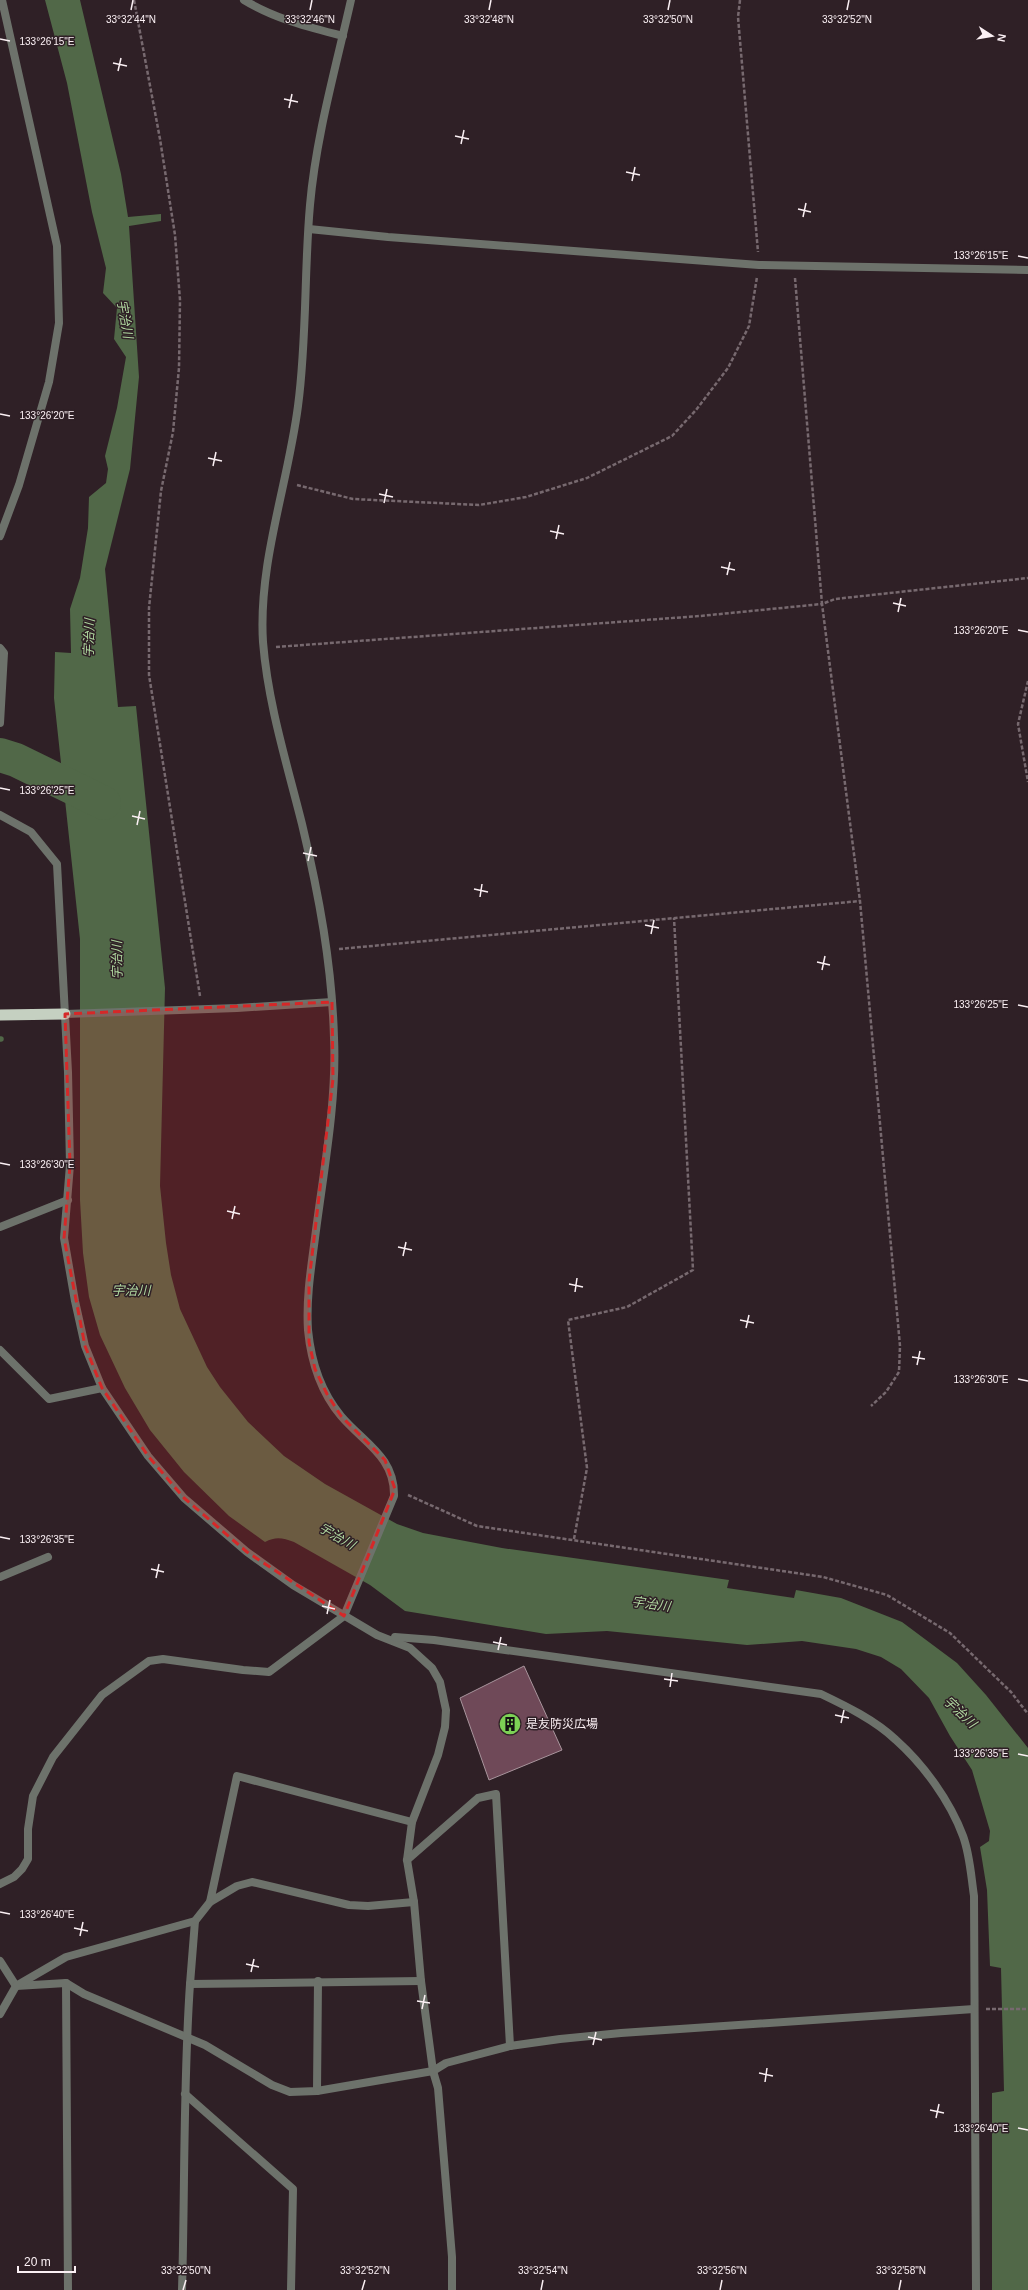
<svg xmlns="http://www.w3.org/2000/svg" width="1028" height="2290" viewBox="0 0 1028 2290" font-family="Arial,'Noto Sans JP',sans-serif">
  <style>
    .water { fill: #516848 }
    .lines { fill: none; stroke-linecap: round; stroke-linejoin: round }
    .stream { stroke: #516848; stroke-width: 5.5 }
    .river { stroke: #516848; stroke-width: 34 }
    .building { fill: #6f4958; stroke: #a9959d }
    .path { stroke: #77696f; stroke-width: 2.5; stroke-dasharray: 4 2; stroke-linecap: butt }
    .minor { stroke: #6d726b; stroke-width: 8 }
    .trunk { stroke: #c5d0c1; stroke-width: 11 }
    .marked { fill: #d62828; fill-opacity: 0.2; stroke: #d62828; stroke-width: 3; stroke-dasharray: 8 5; stroke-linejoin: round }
    .ticks { fill: none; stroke: #fbf0f4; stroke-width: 1.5 }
    .labels { text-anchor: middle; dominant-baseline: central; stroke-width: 3; stroke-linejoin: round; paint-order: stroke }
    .poi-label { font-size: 12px; fill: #fbf0f4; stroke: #2f2026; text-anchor: start }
    .water-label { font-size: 13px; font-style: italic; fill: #afd79f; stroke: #2f2026 }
    .ticks-label { font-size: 10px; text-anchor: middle; fill: #fbf0f4; stroke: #2f2026; stroke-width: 3; stroke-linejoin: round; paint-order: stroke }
  </style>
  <rect width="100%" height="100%" fill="#2f2026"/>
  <path class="water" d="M45,0H80L121,174L128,217L161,214V221L129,226L139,377L130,469L105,569L118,707L136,706L165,988L160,1186L166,1243L171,1275L180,1309L207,1367L220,1387L248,1422L284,1456L325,1484L397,1524L423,1533L502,1548L729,1580L727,1588L794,1598L796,1590L841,1598L902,1622L957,1663L986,1695L1028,1748V2290H992V2093L1004,2091L1001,1968L990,1966L987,1890L980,1847L989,1841L990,1831L972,1770L950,1736L929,1698L901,1669L881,1657L856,1649L802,1641L747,1645L607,1631L546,1634L405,1611L370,1585L294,1542C283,1538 276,1536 265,1542L229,1516L184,1472L150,1430L125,1388L100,1335L89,1297L83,1253L80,1200V939L54,698L55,652L71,653L70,609L80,578L88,528L89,497L106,483L108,469L105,456L117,408L126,357L114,339L117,308L103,293L106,268L92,212L67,83Z"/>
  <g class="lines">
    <path class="stream" d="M0,1039H1"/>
    <path class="river" d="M0,755L16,760L104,803"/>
  </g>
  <path class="building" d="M524,1666L562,1750L489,1780L460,1698Z"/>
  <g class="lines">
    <g class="path">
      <path d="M134,0L160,139L175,235L180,300L179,368L173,432L161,491L149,608V675L200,996"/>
      <path d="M740,0L738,17L758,252"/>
      <path d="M795,278L822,604L835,599L1028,578"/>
      <path d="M297,485L353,499L479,505L526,497L587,478L672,436L696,410L728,368L749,326L757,277"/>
      <path d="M276,647L700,616L822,604L860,901L900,1346L899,1372L886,1392L871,1406"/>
      <path d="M1028,681L1018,724L1028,782"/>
      <path d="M339,949L860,901"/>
      <path d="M408,1495L477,1526L823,1577L887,1595L950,1633L1011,1692L1028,1714"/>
      <path d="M574,1539L587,1468L568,1320L627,1307L693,1270L674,918"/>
      <path d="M986,2009H1028"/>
    </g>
    <g class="minor">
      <path d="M244,0C275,19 309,27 343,36"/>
      <path d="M309,229L388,237L759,265L1028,270"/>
      <path d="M0,536L19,485L49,382L59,323L57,246L2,0"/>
      <path d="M0,648L4,653L0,723"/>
      <path d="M0,815L31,832L57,864L68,1072L70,1165L64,1238L75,1301L85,1346L102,1388L148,1456L184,1498L247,1552L293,1585L377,1635L410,1648L432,1668L440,1682L446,1710L445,1727L438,1755L412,1822L407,1860L414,1902L421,1981L433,2071L438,2088L452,2257V2290"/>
      <path d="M65,1014L237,1008L332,1002"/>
      <path d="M0,1227L68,1200"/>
      <path d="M0,1350L49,1399L102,1388"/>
      <path d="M0,1577L48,1557"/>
      <path d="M395,1637L434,1640L821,1694C846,1706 875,1720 896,1740C924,1765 950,1801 963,1836C970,1855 971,1876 974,1896L976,2290"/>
      <path d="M412,1822L237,1776L210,1902L237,1886L252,1882L349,1905L368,1906L414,1902"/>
      <path d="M407,1860L478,1798L496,1794L510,2046"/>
      <path d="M0,1884L14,1877L22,1869L28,1859V1829L33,1796L53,1757L102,1695L149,1661L163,1659L243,1670L269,1672L344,1616L394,1496C395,1457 364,1443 341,1416C321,1392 311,1361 308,1330C306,1299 311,1268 315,1238C323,1174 337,1102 334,1038C332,965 319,895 302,824C287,764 268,704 263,642C258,563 288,484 298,406C307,339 304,272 310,205C316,136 336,67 351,0"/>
      <path d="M210,1902L195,1921L190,1984L421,1981"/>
      <path d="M0,1961L16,1986"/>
      <path d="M66,1983L68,2290"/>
      <path d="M16,1986L66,1983L84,1994L205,2045L272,2085L290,2092L317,2091L433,2071L446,2063L510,2046L560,2039L621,2033L974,2009"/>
      <path d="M0,2014L16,1986L66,1957L195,1921"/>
      <path d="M317,2091L318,1981"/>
      <path d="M185,2094L293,2189L291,2290"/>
      <path d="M182,2290C185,2188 183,2086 190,1984"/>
    </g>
    <path class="trunk" d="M0,1015L65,1014"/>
  </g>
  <path class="marked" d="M332,1002L333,1079L309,1281V1342L315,1369L327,1394L341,1416L385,1460L395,1489L344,1616L247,1552L184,1498L148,1456L102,1388L85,1346L64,1238L70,1165L65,1014Z"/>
  <path class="ticks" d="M131,10L133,0M310,10L312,0M489,10L491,0M668,10L670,0M847,10L849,0M0,39L10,41M113,63L127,66M118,71L121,58M284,99L298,102M289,108L292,94M455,136L469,139M461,144L464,130M626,172L640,175M632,181L635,167M798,209L811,212M803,217L806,203M1018,256L1028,258M0,414L10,416M208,458L222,461M213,466L216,452M379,494L393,497M384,503L387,489M550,531L564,534M556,539L559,525M721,567L735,570M727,575L730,562M893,603L906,606M898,612L901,598M1018,630L1028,632M0,788L10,790M132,816L145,819M137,825L140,811M303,853L317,856M308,861L311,847M474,889L488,892M480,897L482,884M645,925L659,928M651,934L654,920M817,962L830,965M822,970L825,956M1018,1005L1028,1007M0,1163L10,1165M227,1211L240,1214M232,1219L235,1206M398,1247L412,1250M403,1256L406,1242M569,1284L583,1287M575,1292L577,1278M740,1320L754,1323M746,1328L749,1315M912,1357L925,1359M917,1365L920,1351M1018,1379L1028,1381M0,1537L10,1539M151,1569L164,1572M156,1578L159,1564M322,1606L335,1609M327,1614L330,1600M493,1642L507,1645M498,1650L501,1637M664,1679L678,1681M670,1687L672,1673M835,1715L849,1718M841,1723L844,1710M1018,1754L1028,1756M0,1912L10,1914M74,1928L88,1931M80,1936L83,1922M246,1964L259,1967M251,1972L254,1959M417,2001L430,2003M422,2009L425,1995M588,2037L602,2040M593,2045L596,2032M759,2073L773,2076M765,2082L767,2068M930,2110L944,2113M936,2118L939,2104M1018,2128L1028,2130M183,2290L186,2280M362,2290L365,2280M541,2290L543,2280M720,2290L722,2280M899,2290L901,2280"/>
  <defs>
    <g id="building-disc" transform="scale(1.15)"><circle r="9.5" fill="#7cd155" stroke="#2f2026"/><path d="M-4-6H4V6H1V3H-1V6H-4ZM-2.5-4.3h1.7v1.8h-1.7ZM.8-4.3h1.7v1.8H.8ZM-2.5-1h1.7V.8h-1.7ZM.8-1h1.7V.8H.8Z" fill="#111"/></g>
  </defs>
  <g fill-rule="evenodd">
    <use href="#building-disc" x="510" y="1724"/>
  </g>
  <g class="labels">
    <g class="poi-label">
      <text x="526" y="1724">是友防災広場</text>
    </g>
    <g class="water-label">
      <text transform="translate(125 319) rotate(80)">宇治川</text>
      <text transform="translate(89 638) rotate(-88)">宇治川</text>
      <text transform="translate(117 960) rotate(-91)">宇治川</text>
      <text x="131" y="1290">宇治川</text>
      <text transform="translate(337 1536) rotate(30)">宇治川</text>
      <text transform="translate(651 1604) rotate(8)">宇治川</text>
      <text transform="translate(960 1712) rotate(43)">宇治川</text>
    </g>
  </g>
  <g class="ticks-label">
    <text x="131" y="23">33°32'44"N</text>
    <text x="310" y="23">33°32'46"N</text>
    <text x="489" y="23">33°32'48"N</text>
    <text x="668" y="23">33°32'50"N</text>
    <text x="847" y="23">33°32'52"N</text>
    <text x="47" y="45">133°26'15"E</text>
    <text x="981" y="259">133°26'15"E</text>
    <text x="47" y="419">133°26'20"E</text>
    <text x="981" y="634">133°26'20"E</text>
    <text x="47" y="794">133°26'25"E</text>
    <text x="981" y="1008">133°26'25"E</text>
    <text x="47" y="1168">133°26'30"E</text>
    <text x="981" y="1383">133°26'30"E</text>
    <text x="47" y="1543">133°26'35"E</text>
    <text x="981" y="1757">133°26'35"E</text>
    <text x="47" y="1918">133°26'40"E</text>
    <text x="981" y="2132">133°26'40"E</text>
    <text x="186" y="2274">33°32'50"N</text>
    <text x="365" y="2274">33°32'52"N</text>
    <text x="543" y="2274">33°32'54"N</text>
    <text x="722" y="2274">33°32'56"N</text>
    <text x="901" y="2274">33°32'58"N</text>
  </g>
  <g transform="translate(992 36) rotate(102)" stroke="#2f2026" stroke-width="3" paint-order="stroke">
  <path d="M0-3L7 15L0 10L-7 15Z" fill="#fbf0f4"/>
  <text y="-6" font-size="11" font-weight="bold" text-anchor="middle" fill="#fbf0f4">N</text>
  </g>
  <path d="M18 2266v6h57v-6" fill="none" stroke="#fbf0f4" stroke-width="2"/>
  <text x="24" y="2266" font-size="12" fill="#fbf0f4" stroke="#2f2026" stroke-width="3" paint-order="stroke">20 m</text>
</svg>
